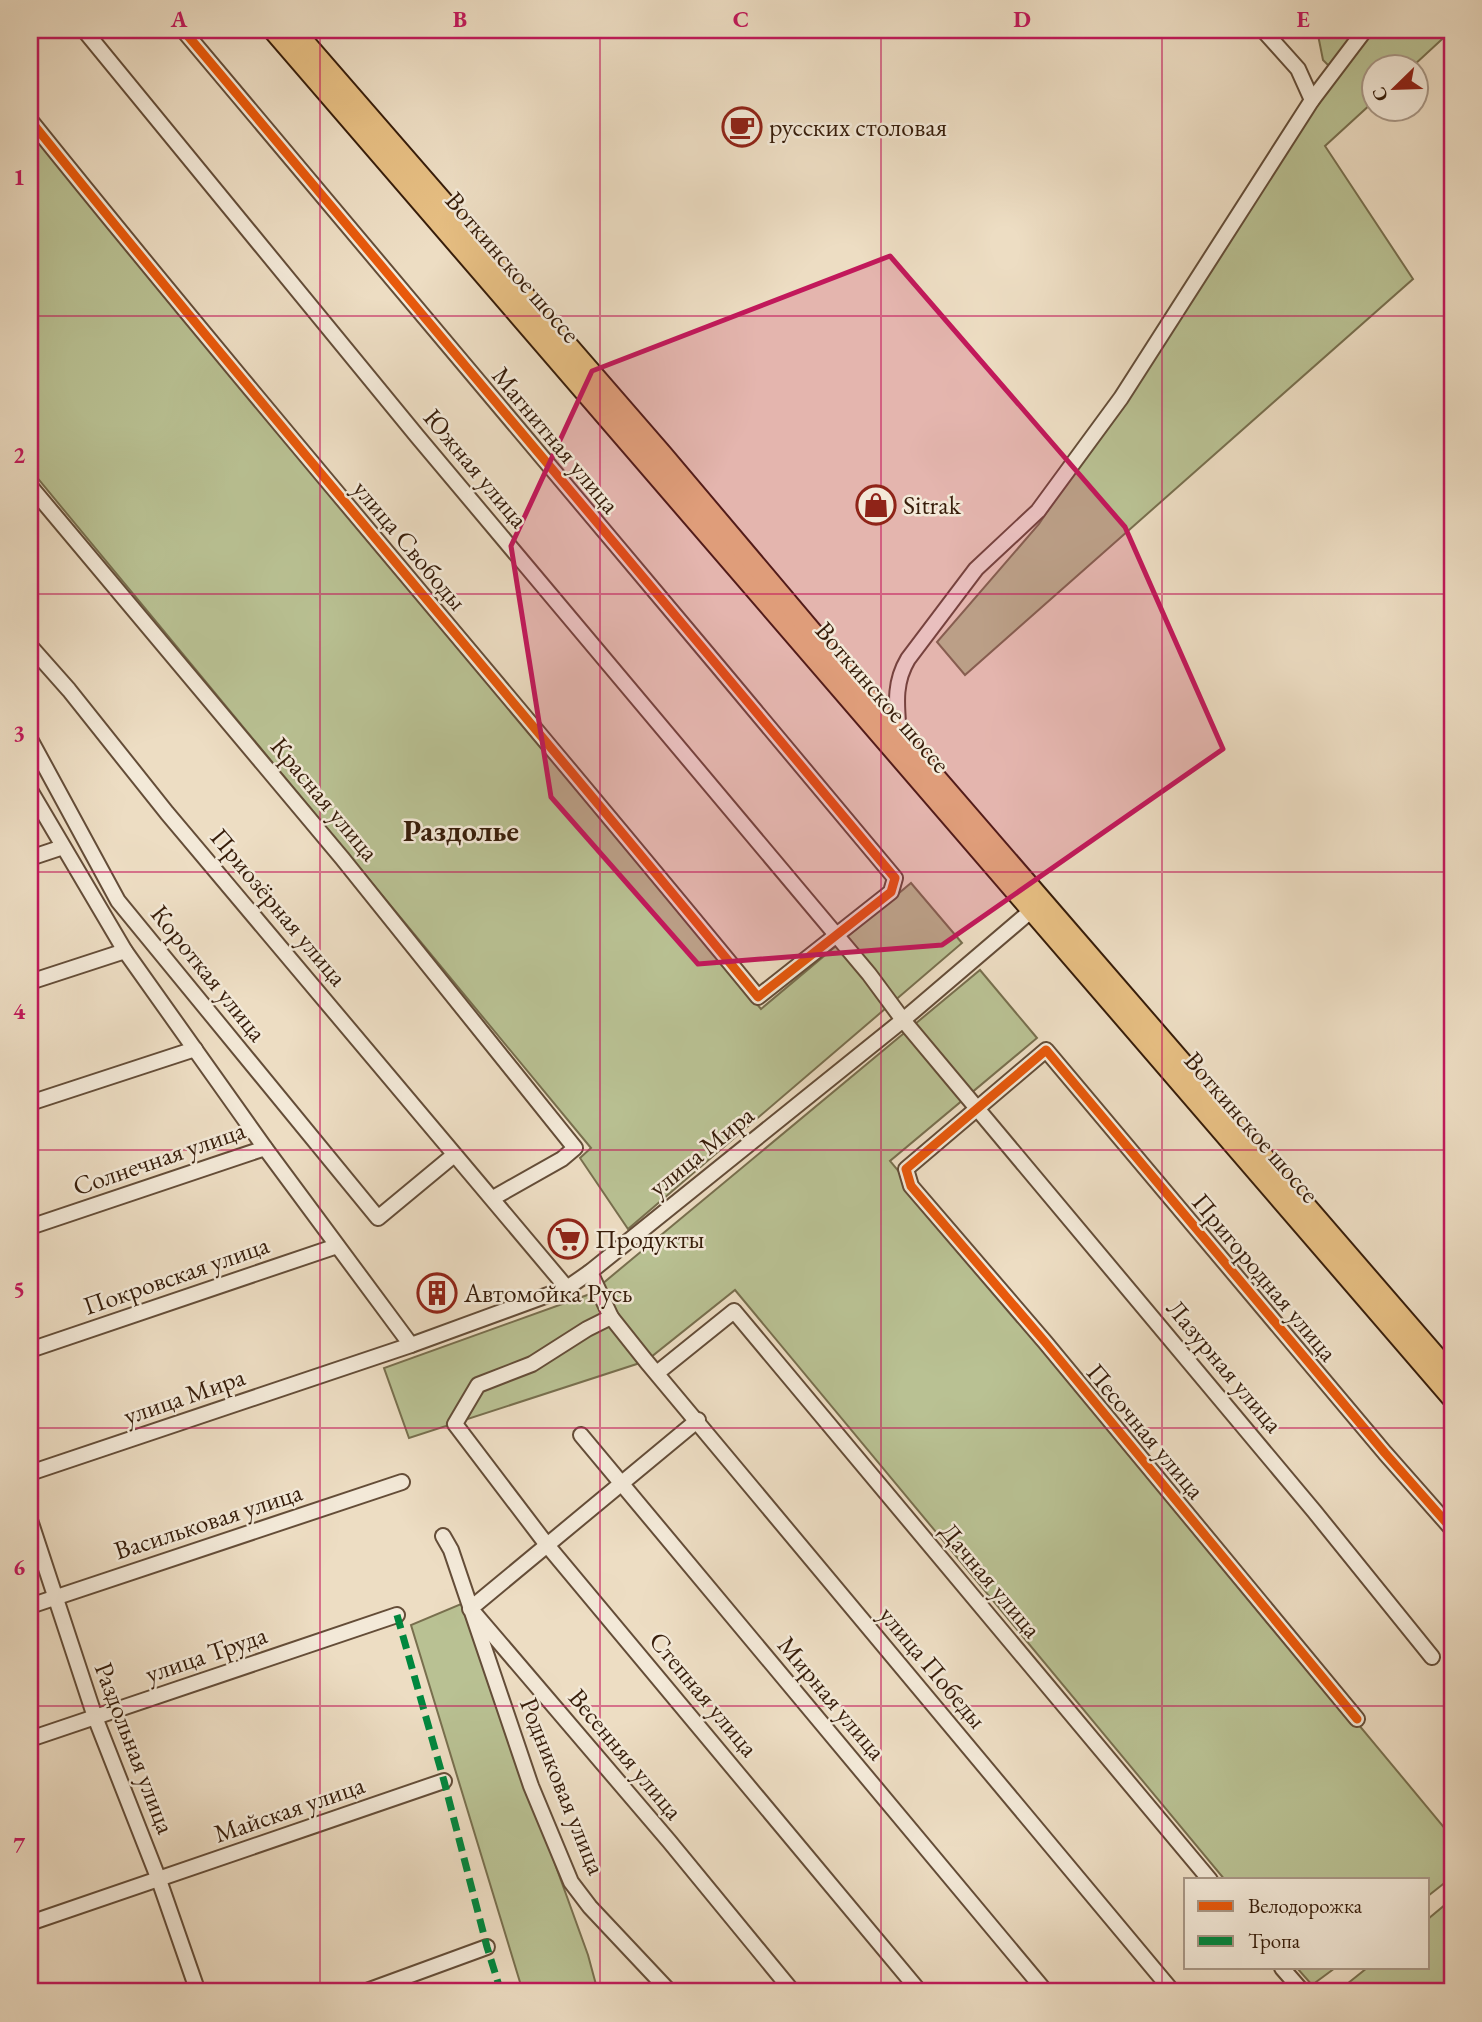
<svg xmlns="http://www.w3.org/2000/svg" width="1482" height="2022" viewBox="0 0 1482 2022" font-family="'EB Garamond',serif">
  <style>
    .green { fill: #b9c193; stroke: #786f4e; stroke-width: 2 }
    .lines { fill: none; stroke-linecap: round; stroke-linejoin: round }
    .minor-casing { stroke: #644d38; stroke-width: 18 }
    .major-casing { stroke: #371d0a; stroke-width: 23 }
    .minor { stroke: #f3e9d8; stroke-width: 14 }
    .major { stroke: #e6be82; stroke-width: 19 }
    .quiet { stroke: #00873e; stroke-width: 7; stroke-dasharray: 14 7; stroke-linecap: butt }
    .cycleway-casing { stroke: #f3e9d8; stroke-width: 13 }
    .cycleway { stroke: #e8590c; stroke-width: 9 }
    .marked { fill: #c2185b; fill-opacity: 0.2; stroke: #c2185b; stroke-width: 5; stroke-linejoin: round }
    .grid { fill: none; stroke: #c2185b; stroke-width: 2; stroke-opacity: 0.55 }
    .labels { text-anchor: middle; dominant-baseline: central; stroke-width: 5; stroke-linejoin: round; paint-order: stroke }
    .poi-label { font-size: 26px; fill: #371d0a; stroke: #f3e9d8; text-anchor: start }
    .street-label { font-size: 26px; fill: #371d0a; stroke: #f3e9d8 }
    .quarter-label { font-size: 30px; font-weight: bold; fill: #371d0a; stroke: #f3e9d8 }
    .neatline { fill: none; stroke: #c2185b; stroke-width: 2.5 }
    .grid-label { font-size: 23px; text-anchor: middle; font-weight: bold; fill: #c2185b }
  </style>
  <rect width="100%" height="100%" fill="#edddc3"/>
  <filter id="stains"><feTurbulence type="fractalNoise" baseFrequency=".00286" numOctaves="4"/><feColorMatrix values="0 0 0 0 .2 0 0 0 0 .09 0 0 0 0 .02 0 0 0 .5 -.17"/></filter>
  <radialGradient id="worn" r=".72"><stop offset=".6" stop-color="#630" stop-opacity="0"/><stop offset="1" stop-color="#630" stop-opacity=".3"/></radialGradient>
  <g class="green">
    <path d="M1317,30H1452L1413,66H1374L1373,102L1325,146L1413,279L965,675L937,642L1039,524L1306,117L1337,74L1323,60Z"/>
    <path d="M30,132L761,1009L911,883L962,943L628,1229L580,1158L591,1148L30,469Z"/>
    <path d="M980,970L1037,1038L890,1161L1452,1837V1877L1428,1896V1880H1225L735,1290L646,1361L409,1438L384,1368L590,1294Z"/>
    <path d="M461,1604L588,1955L598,1992H523L411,1625Z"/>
    <path d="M1452,1899V1992H1337L1367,1968H1428V1919Z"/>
    <path d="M1297,1968H1335L1312,1985Z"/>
  </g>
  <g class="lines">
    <g class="minor-casing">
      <g id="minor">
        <path d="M84,30L417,436L869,974L903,1020L1314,1511L1432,1657"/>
        <path d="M1263,30L1298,69L1312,100"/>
        <path d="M30,120C268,416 517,703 758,997L891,892L895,878C658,595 422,311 183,30"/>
        <path d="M30,486L342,858L575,1148L562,1159L493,1198"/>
        <path d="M30,646L69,690L167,813L567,1288"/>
        <path d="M899,735C897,707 893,684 908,659L976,569L1038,511L1121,398L1312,100L1365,30"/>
        <path d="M30,739L118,901L378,1218L454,1155"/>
        <path d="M30,790L125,951L265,1148L411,1345"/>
        <path d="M30,858L63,847"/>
        <path d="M30,982L125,951"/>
        <path d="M30,1103L195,1049"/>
        <path d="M30,1227L265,1148"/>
        <path d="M590,1272L611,1317L646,1361L1173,1992"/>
        <path d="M611,1317L587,1329L532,1364L478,1385L455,1424L547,1545L920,1992"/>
        <path d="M30,1350L337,1246"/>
        <path d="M657,1373L734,1311L1210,1880"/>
        <path d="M581,1435L1046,1992"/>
        <path d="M30,1473L411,1345L567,1288L590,1272L903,1020L1039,904"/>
        <path d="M30,1520L95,1717L159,1880L198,1992"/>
        <path d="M443,1536L451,1550L531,1786L571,1882L590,1907L670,1992"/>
        <path d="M30,1606L402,1482"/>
        <path d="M470,1609L698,1420"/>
        <path d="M476,1615L669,1841L793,1992"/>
        <path d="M1357,1719L1045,1342L911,1186L906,1169L1046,1050L1385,1453L1452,1529"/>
        <path d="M30,1739L397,1615"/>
        <path d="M30,1923L444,1781"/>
        <path d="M1282,1968L1302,1991"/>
        <path d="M364,1992L487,1947"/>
      </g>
    </g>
    <g class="major-casing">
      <g id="major">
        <path d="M273,30L1452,1398"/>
        <path d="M294,30L662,454L899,735L1452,1375"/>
      </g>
    </g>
    <use href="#minor" class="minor"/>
    <use href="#major" class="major"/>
    <path class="quiet" d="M397,1615L444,1781L487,1947L501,1992"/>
    <g class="cycleway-casing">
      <g id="cycleway">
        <path d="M30,120C268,416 517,703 758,997L891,892L895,878C658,595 422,311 183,30"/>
        <path d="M1357,1719L1045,1342L911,1186L906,1169L1046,1050L1385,1453L1452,1529"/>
      </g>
    </g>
    <use href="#cycleway" class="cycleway"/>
  </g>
  <path class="marked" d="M890,256L1125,527L1223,749L942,945L698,964L551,797L511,546L592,371Z"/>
  <path class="grid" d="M320,30V1992M600,30V1992M881,30V1992M1162,30V1992M30,316H1452M30,594H1452M30,872H1452M30,1150H1452M30,1428H1452M30,1706H1452"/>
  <defs>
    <g id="cafe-ring" transform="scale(2.0125)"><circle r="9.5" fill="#f3e9d8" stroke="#8f2418" stroke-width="1.5"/><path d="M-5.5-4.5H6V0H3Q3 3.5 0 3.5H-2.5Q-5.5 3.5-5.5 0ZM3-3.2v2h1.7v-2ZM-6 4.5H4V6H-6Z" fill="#8f2418"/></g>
    <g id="shop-ring" transform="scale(2.0125)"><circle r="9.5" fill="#f3e9d8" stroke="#8f2418" stroke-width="1.5"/><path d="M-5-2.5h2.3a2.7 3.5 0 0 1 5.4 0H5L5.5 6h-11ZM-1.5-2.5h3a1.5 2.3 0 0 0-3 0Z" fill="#8f2418"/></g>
    <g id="supermarket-ring" transform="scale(2.0125)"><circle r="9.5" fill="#f3e9d8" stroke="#8f2418" stroke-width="1.5"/><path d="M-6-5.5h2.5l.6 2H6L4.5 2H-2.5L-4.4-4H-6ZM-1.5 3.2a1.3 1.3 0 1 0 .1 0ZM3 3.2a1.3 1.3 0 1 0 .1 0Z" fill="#8f2418"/></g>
    <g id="building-ring" transform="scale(2.0125)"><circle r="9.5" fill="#f3e9d8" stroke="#8f2418" stroke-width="1.5"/><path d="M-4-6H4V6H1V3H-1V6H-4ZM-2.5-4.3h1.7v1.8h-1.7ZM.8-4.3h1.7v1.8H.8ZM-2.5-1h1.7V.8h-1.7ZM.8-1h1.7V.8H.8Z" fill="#8f2418"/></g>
  </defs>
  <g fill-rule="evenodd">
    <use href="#cafe-ring" x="742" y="127"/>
    <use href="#shop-ring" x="876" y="505"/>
    <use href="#supermarket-ring" x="568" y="1239"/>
    <use href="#building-ring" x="437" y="1293"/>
  </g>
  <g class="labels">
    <g class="poi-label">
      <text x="769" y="127">русских столовая</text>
      <text x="903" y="505">Sitrak</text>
      <text x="595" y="1239">Продукты</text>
      <text x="464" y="1293">Автомойка Русь</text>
    </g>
    <g class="street-label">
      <text transform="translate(513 267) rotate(49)">Воткинское шоссе</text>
      <text transform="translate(556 440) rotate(50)">Магнитная улица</text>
      <text transform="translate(476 468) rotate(50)">Южная улица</text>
      <text transform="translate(410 545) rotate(50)">улица Свободы</text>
      <text transform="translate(883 697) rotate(49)">Воткинское шоссе</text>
      <text transform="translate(325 799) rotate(50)">Красная улица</text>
      <text transform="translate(279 907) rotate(50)">Приозёрная улица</text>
      <text transform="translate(209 973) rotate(51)">Короткая улица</text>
      <text transform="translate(1252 1127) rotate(49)">Воткинское шоссе</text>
      <text transform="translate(701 1151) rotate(-39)">улица Мира</text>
      <text transform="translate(159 1158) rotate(-19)">Солнечная улица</text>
      <text transform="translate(176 1275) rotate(-19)">Покровская улица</text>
      <text transform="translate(1265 1277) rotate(50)">Пригородная улица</text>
      <text transform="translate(1225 1366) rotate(50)">Лазурная улица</text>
      <text transform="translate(184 1396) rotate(-19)">улица Мира</text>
      <text transform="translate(1146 1431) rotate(50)">Песочная улица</text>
      <text transform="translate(208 1521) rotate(-18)">Васильковая улица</text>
      <text transform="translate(991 1580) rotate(50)">Дачная улица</text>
      <text transform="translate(206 1654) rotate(-19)">улица Труда</text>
      <text transform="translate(933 1667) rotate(50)">улица Победы</text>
      <text transform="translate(704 1694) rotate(50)">Степная улица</text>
      <text transform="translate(832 1698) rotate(50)">Мирная улица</text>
      <text transform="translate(135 1748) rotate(69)">Раздольная улица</text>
      <text transform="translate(626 1754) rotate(50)">Весенняя улица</text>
      <text transform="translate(563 1786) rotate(68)">Родниковая улица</text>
      <text transform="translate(289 1809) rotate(-19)">Майская улица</text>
    </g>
    <g class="quarter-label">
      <text x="461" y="830">Раздолье</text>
    </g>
  </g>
  <rect width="1482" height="2022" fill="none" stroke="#edddc3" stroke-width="77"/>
  <rect x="1184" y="1878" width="245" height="91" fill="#f3e9d8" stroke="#a89786" stroke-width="2"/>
  <rect x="1198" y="1901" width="35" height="10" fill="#e8590c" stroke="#a89786" stroke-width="2"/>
  <text x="1248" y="1913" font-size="21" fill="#371d0a">Велодорожка</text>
  <rect x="1198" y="1936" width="35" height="10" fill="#00873e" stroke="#a89786" stroke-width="2"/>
  <text x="1248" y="1948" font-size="21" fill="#371d0a">Тропа</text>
  <g transform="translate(1395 88) rotate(247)"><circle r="33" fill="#f3e9d8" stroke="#a89786" stroke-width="2"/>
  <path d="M0-5L12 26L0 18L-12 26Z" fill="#8f2418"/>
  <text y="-10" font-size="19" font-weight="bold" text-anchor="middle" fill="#371d0a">С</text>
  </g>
  <rect x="38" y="38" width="1406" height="1945" class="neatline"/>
  <g class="grid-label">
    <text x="179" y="27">A</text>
    <text x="460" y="27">B</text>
    <text x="741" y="27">C</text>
    <text x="1022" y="27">D</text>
    <text x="1303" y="27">E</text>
    <text x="19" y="185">1</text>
    <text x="19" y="463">2</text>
    <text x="19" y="741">3</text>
    <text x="19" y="1019">4</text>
    <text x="19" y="1297">5</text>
    <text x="19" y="1575">6</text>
    <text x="19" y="1853">7</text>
  </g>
  <rect width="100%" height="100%" filter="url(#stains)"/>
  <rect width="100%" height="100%" fill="url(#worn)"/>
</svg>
